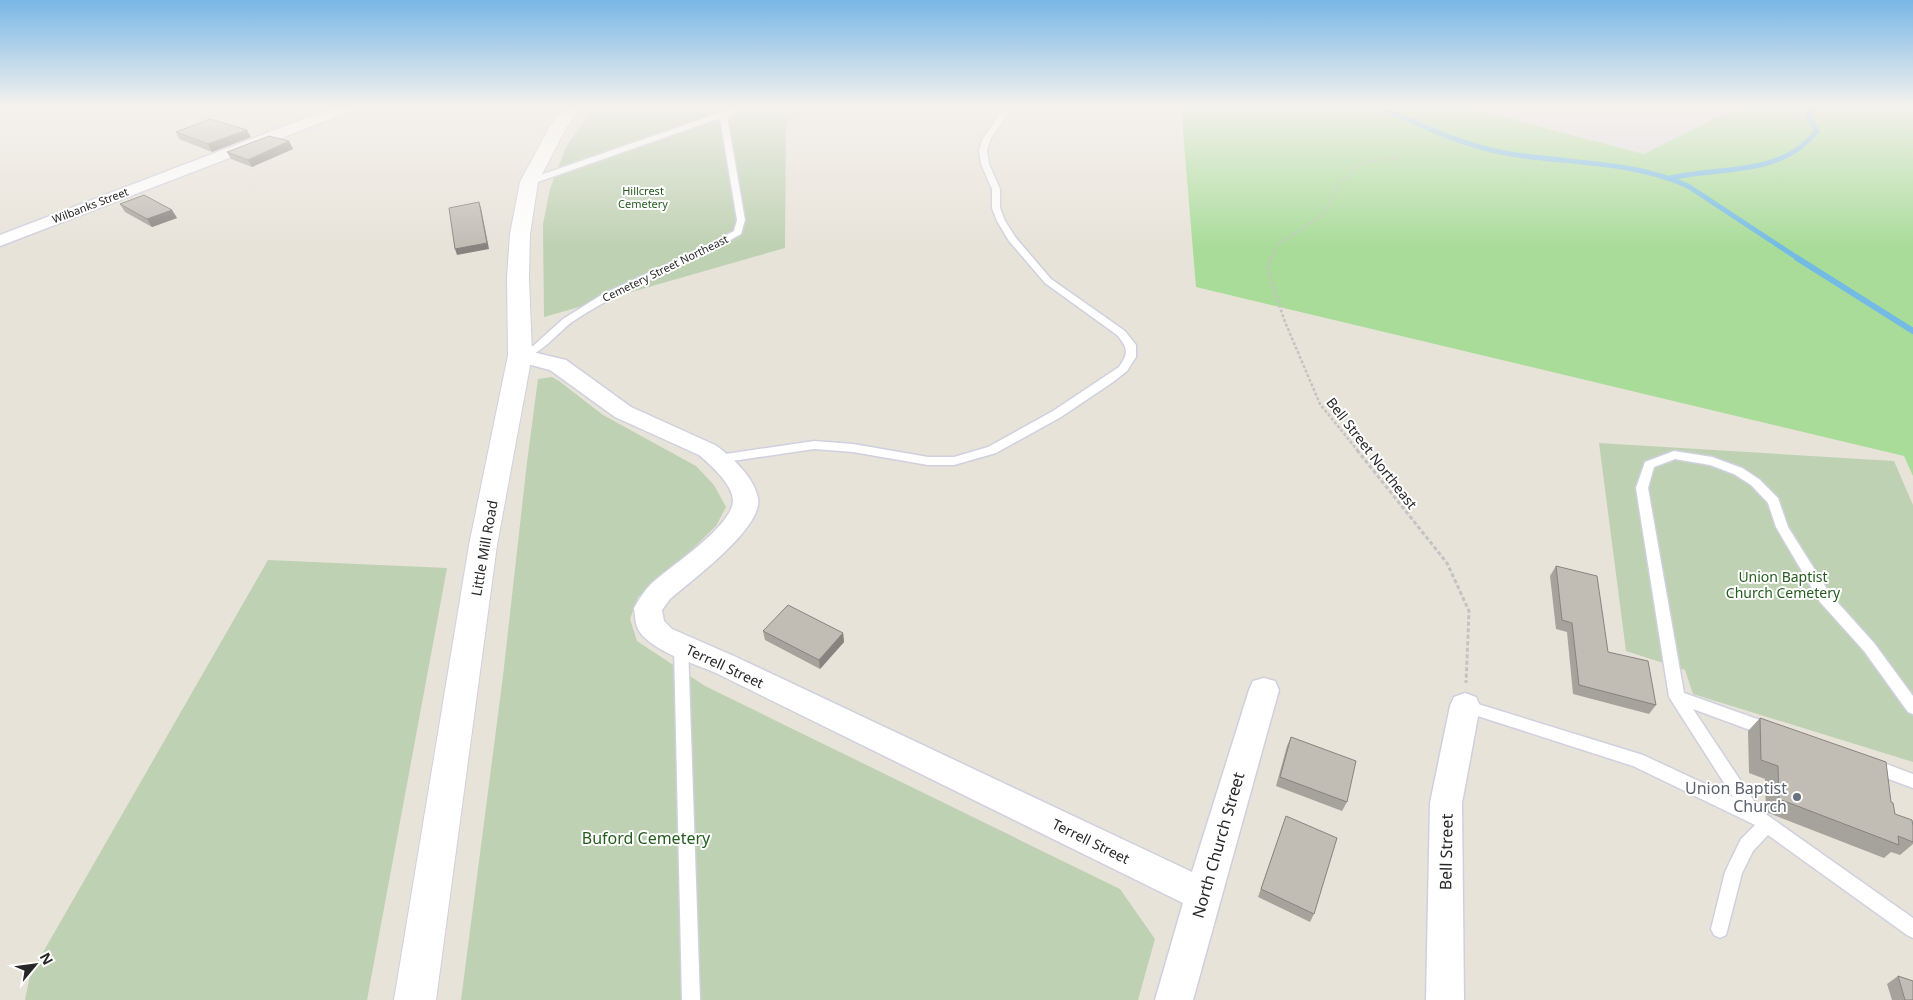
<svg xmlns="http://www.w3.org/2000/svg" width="1913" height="1000" viewBox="0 0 1913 1000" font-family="'Noto Sans',sans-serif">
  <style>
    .industrial { fill: #dcd9e1 }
    .green { fill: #a9dc99 }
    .cemetery { fill: #bed1b2 }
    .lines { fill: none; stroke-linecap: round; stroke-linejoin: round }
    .stream-far1 { stroke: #73bbe4; stroke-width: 5 }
    .stream { stroke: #73bbe4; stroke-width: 6 }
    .service-casing { stroke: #cfd0df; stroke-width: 3 }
    .minor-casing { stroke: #cfd0df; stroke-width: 3 }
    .tertiary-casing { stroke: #cfd0df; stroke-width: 2 }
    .path-far2 { stroke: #c3c3c3; stroke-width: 2; stroke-dasharray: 2.5 2; stroke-linecap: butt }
    .path-far1 { stroke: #c3c3c3; stroke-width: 2.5; stroke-dasharray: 3 2; stroke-linecap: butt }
    .path { stroke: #c3c3c3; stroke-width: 3; stroke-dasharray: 4 2.5; stroke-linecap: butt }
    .service { fill: #fff; fill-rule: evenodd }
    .minor { fill: #fff; fill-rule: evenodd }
    .tertiary { fill: #fff; fill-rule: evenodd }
    .wall { fill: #a6a39c }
    .shaded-wall { fill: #87847f }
    .building { fill: #c1bdb5; stroke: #87847f }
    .worship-dot { fill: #6b7280; stroke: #fff; stroke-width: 2 }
    .labels { text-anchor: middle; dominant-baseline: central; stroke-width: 4; stroke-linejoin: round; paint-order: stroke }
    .far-park-label { font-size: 11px; fill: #255c1e; stroke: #fff }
    .far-street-label { font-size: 11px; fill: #272727; stroke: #fff }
    .street-label { font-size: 14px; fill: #272727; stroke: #fff }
    .park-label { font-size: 14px; fill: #255c1e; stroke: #fff }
    .near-worship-label { font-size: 16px; fill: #5b616d; stroke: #fff; text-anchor: end }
    .near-park-label { font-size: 16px; fill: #255c1e; stroke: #fff }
    .near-street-label { font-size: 16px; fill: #272727; stroke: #fff }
  </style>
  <rect width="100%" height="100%" fill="#e8e3d9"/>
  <path class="industrial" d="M1465,107H1737L1644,154Z"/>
  <path class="green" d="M1181,107H1465L1644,154L1737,107H1913V476L1904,456L1196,287Z"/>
  <g class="cemetery">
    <path d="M598,107H822L786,121L785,248L544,317L543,224L550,189L566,147L589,114Z"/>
    <path d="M552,377L559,381L603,415L696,466L714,485L726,507L716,526L678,563L638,597L630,619L637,641L705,686L1120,889L1155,939L1138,1000H461L503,676L527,462L538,379Z"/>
    <path d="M1599,443L1894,461L1913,505V762L1693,694L1685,670L1626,651Z"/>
    <path d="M268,560L447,568L367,1000H25L30,975Z"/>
  </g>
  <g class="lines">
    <g class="stream-far1">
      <path d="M1380,107C1421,125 1461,145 1505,153C1567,164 1630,160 1688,186L1799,259"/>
      <path d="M1670,178C1721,166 1781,177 1817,131L1808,116L1815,107"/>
    </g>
    <path class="stream" d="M1797,258L1913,331"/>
    <g class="service-casing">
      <g id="service">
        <path d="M721,107H729L731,109L749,107L727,116L745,220L741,234C686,266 625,286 572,322C558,332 536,362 516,357L515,355L516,353L533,346L563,319L603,294L709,245L734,231L737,220L720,118L532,184H526V180L725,111Z"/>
        <path d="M1005,107H1013L991,138L987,150L989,164L1000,189V208L1005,221L1016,238L1051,279L1125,331L1136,345V357L1127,371L1113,382L1061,417L996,453L954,465H928L853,452L814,449L719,463L715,462L713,459L719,455L814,441L853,444L928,457H954L988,447L1053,411L1119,367C1129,353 1128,348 1117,335L1045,283L1009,241L997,221L992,208V189L981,164L979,150L983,138Z"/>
        <path d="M1674,451L1712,457L1742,468L1759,479L1778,498L1788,527L1830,594L1874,643L1913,696V714L1908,712L1864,651L1820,602L1776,527L1768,503L1751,485L1734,474L1710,465L1675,459L1654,467L1648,488L1684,693L1774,725L1777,730L1774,735L1769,737L1693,709L1760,810L1913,918V938L1907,935L1768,835L1753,851L1742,873L1726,935L1720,938L1714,935L1711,929L1725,872L1741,839L1755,825L1633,766L1465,712L1460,710L1457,706L1460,702L1465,700L1643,755L1733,797L1669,697L1636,488L1645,462Z"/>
        <path d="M681,639L686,641L688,645L700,1000H682L674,645L676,641Z"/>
        <path d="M1873,759L1913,774V788L1867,771L1865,766L1867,761Z"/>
      </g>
    </g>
    <g class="minor-casing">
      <g id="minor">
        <path d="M335,107H356L354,110L0,246V235Z"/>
        <path d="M520,349L566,360L631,407L715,445C732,457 754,477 758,498C764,527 691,581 670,599L662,610L664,621L672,629L736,657L1192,872L1249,690L1253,681L1264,678L1275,681L1279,690L1193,1000H1155L1183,903L716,673C693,663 647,650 637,627C635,621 635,614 634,608C639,599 645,590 652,583C671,566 734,525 733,500C733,485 710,464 699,455L615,417L550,370L512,360L509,355L512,350Z"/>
        <path d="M1465,693L1476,697L1480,706L1462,803L1464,1000H1426L1430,803L1450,706L1454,697Z"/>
      </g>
    </g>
    <g class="tertiary-casing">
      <path id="tertiary" d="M565,107H582L566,128L538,182L530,234L529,277L532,355L497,545L436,1000H394L469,545L508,355L507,277L510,234L520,182L550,126Z"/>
    </g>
    <path class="path-far2" d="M1271,259L1278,244L1322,216L1342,180L1356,167L1371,161L1401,158"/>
    <path class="path-far1" d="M1272,258L1267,268L1285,322L1320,404L1358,451"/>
    <path class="path" d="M1357,450L1447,563L1469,611L1466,683"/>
    <use href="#service" class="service"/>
    <use href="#minor" class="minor"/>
    <use href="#tertiary" class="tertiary"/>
  </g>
  <g class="wall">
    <path d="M176,132L251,137L212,152L179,139Z"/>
    <path d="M289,141L293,149L252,167L231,159L227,152Z"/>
    <path d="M120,204L172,210L177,218L152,227L125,212Z"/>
    <path d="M1556,566L1608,652L1656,705L1649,714L1573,694L1567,632L1556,629L1550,576Z"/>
    <path d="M763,631L843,633L844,642L820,669L765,640Z"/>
    <path d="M1760,718L1891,802L1895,814L1913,826V844L1900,855L1891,852L1884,858L1766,812L1765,779L1749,773L1748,731Z"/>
    <path d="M1291,737L1347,802L1342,811L1276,786L1287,746Z"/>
    <path d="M1286,816L1314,914L1310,922L1258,897Z"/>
    <path d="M1898,976L1913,1000H1892L1887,984Z"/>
  </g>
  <g class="shaded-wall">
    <path d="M247,130L251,137L212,152L208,144Z"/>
    <path d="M289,141L293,149L252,167L248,160Z"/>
    <path d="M479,202L481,208L489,249L457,255L455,249Z"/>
    <path d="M172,210L177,218L152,227L147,219Z"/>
    <path d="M843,633L844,642L820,669L819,660Z"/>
  </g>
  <g class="building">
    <path d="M210,119L247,130L208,144L176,132Z"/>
    <path d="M269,136L289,141L248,160L227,152Z"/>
    <path d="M144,195L172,210L147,219L120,204Z"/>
    <path d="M479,202L487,243L455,249L449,208Z"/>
    <path d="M1556,566L1597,576L1608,652L1648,661L1656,705L1579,685L1572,623L1562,620Z"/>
    <path d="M788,605L843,633L819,660L763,631Z"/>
    <path d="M1760,718L1886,762L1891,802L1893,803L1895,814L1912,820L1913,826V842L1898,836L1899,845L1779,799L1778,766L1761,760Z"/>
    <path d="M1291,737L1356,761L1347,802L1280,777Z"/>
    <path d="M1286,816L1337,838L1314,914L1261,889Z"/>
    <path d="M1898,976L1913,981V1000H1905Z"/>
  </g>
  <linearGradient id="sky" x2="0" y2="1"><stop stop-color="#79b7e6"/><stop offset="0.43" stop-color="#f5f2ee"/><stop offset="1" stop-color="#f5f2ee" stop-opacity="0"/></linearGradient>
  <rect width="1913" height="247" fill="url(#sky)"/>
  <circle class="worship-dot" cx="1797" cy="797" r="5"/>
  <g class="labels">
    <g class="far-park-label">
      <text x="643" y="190">Hillcrest<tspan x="643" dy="13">Cemetery</tspan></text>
    </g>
    <g class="far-street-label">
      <text transform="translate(90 205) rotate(-21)">Wilbanks Street</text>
      <text transform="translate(665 268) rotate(-26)">Cemetery Street Northeast</text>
    </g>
    <g class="street-label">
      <text transform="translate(1372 453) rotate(52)">Bell Street Northeast</text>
      <text transform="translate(484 548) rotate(-80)">Little Mill Road</text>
      <text transform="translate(725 666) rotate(25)">Terrell Street</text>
      <text transform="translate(1091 841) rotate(26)">Terrell Street</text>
    </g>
    <g class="park-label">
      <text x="1783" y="576">Union Baptist<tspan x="1783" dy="16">Church Cemetery</tspan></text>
    </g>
    <g class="near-worship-label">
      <text x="1787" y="788">Union Baptist<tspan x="1787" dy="18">Church</tspan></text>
    </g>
    <g class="near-park-label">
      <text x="646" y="838">Buford Cemetery</text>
    </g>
    <g class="near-street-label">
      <text transform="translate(1218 845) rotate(-74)">North Church Street</text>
      <text transform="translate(1446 852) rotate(-89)">Bell Street</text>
    </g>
  </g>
  <g transform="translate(35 965) rotate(61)" stroke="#ffffff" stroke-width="4" paint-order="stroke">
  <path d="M0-4L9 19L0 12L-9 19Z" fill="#272727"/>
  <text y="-8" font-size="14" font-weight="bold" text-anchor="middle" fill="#272727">N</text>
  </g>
</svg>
